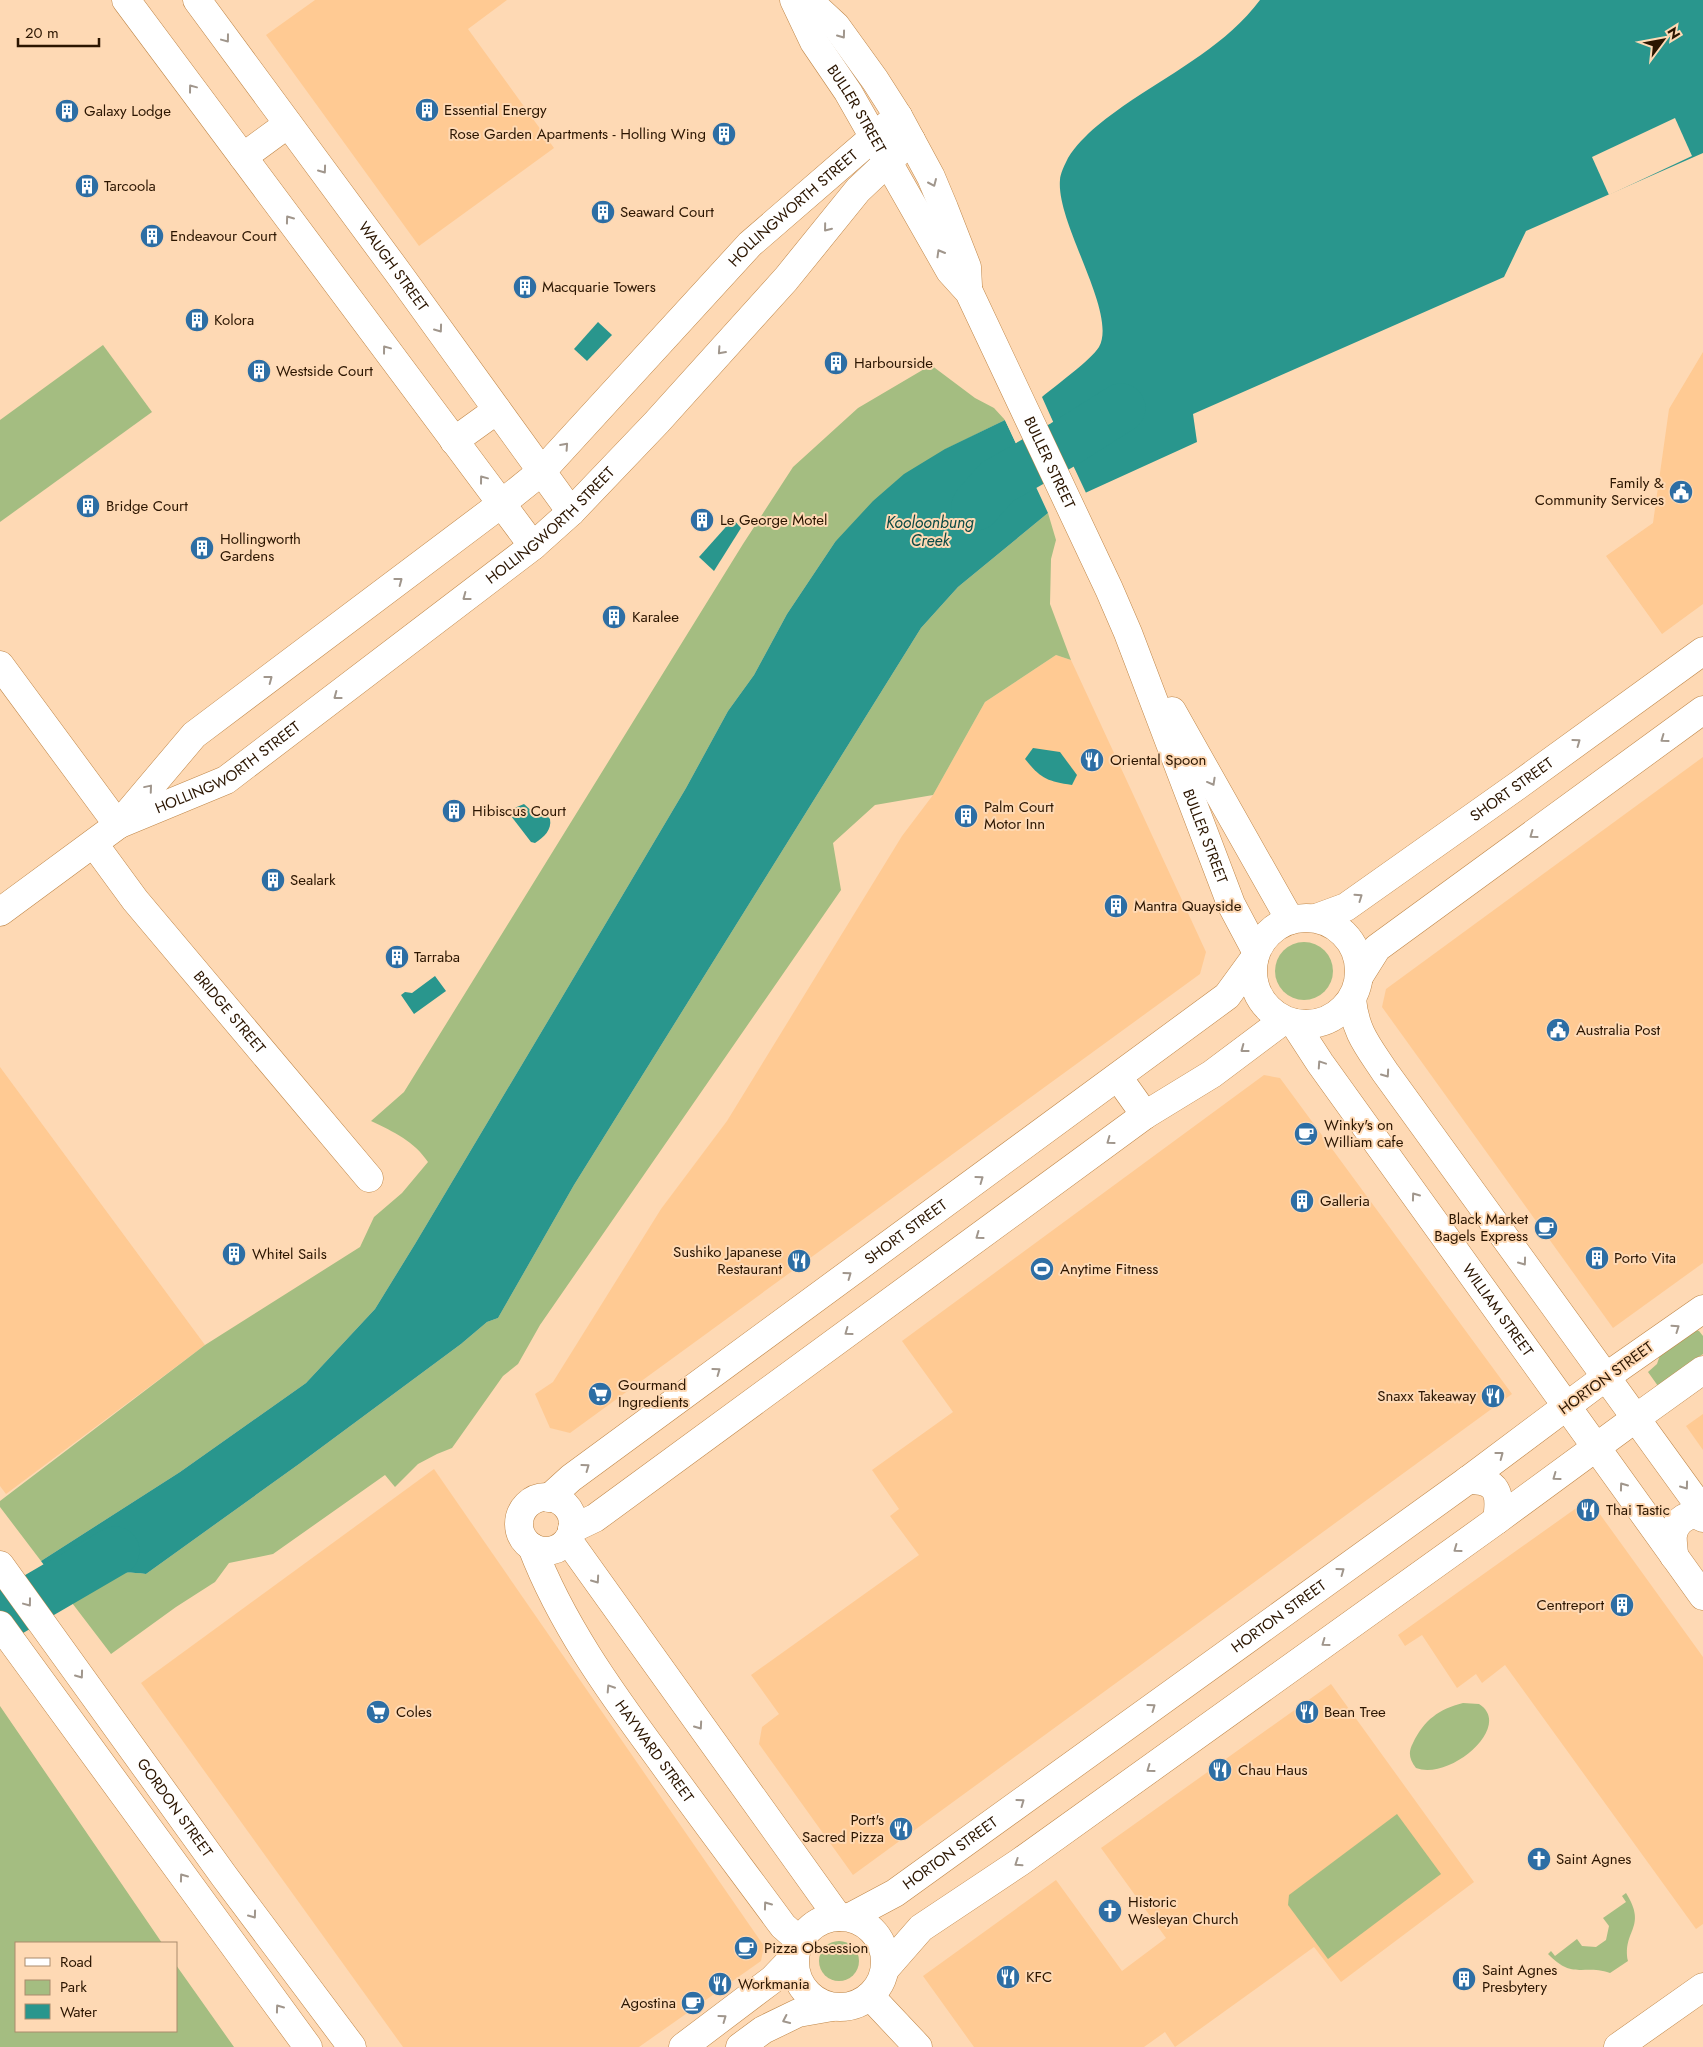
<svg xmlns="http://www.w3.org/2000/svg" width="1703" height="2047" viewBox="0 0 1703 2047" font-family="Jost,sans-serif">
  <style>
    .built { fill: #ffca93 }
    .green { fill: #a4bd81 }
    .water { fill: #29968d }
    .pier { fill: #fed9b4 }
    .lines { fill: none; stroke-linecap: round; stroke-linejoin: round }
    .river { stroke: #29968d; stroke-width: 49 }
    .street-casing { stroke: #bf8647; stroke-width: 29 }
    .secondary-casing { stroke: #bf8647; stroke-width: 29 }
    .street { stroke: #fff; stroke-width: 28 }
    .secondary { stroke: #fff; stroke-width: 28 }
    .oneway { stroke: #a0968c }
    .labels { text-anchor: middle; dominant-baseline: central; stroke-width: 4; stroke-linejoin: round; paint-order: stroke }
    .street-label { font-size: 15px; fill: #2b1500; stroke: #fed9b4 }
    .poi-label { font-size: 15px; fill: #2b1500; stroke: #fed9b4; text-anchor: start }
    .water-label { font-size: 16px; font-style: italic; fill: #0c4a45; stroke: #fed9b4 }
  </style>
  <rect width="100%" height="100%" fill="#fed9b4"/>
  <g class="built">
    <path d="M315,0H507L468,29L554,148L419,246L266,35Z"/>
    <path d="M1703,352V604L1662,634L1606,556L1653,523L1669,409Z"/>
    <path d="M1056,655L1071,660L1206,952L1200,974L570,1433L550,1428L535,1394L553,1382L661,1209L727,1121L902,836L933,795L985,702Z"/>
    <path d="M1703,757V1263L1613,1328L1382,1007L1386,989Z"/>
    <path d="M0,1067L205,1345L6,1494L0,1486Z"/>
    <path d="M1264,1075L1280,1078L1512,1394L853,1875L759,1744L762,1727L779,1714L751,1675L919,1555L890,1516L899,1509L872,1470L953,1412L902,1341Z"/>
    <path d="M1703,1414V1450L1686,1426Z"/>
    <path d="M434,1469L764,1946L761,1961L639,2047H403L141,1683Z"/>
    <path d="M1589,1499L1703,1657V1924L1696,1929L1505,1665L1482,1683L1476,1674L1457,1688L1422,1635L1405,1646L1398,1635Z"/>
    <path d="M1331,1684L1474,1882L1341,1982L1314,1947L1175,2047L1165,2032L1144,2047H974L923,1976L1056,1880L1122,1971L1166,1938L1101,1848Z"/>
  </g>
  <g class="green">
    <path d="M103,345L152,412L0,522V420Z"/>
    <path d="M931,365L975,398L994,408L1005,420L946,449L835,542L787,614L754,675L728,711L686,788L561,999L415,1244L375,1309L306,1383L180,1472L41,1561L0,1507V1501L205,1345L360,1247L374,1217L402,1193L428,1162C414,1141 394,1132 371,1121L404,1092L743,544L793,467L858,408Z"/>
    <path d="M1048,513L1056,540L1051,559L1050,604L1071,660L1056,655L985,702L933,795L875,805L833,843L841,890L540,1325L518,1364L503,1376L452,1448L437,1454L418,1464L395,1487L385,1475L273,1554L229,1563L215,1582L176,1607L111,1654L69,1599C97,1576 109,1569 146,1574L299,1464L461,1344L487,1322L498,1318L574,1185L921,628L958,587Z"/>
    <circle cx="1304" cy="971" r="29"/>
    <path d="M1695,1330L1699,1331L1703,1336V1354L1658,1386L1648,1372L1657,1364L1660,1355Z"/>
    <path d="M1463,1703L1479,1704C1514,1726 1450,1781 1416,1768C1409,1759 1408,1752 1413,1743C1424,1720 1439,1709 1463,1703Z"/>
    <path d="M0,1706L162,1943H16V2031H176V1965L234,2047H0Z"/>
    <path d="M1397,1814L1441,1874L1328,1959L1288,1905L1289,1895Z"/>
    <path d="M1626,1893C1648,1928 1622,1930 1628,1961L1610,1973C1583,1964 1573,1980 1548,1954L1551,1951L1555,1956L1577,1939L1582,1946L1596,1947L1606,1940L1609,1926L1603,1918L1626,1902L1622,1896Z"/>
    <circle cx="839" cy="1961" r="20"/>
  </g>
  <g class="water">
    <path d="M1260,0H1703V153L1526,231L1504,277L1193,414L1197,442L1085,493L1042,397C1055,386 1091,360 1099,347C1118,313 1056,224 1060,180C1060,174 1065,164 1068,158C1083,134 1109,116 1132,100C1177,70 1227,44 1260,0Z"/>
    <path d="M598,322L612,335L587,361L574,349Z"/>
    <path d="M1005,420L1048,513L958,587L921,628L574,1185L498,1318L487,1322L461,1344L299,1464L146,1574C109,1569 97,1576 69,1599L41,1561L180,1472L306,1383L375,1309L415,1244L561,999L686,788L728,711L754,675L787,614L835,542L873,501L904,474L945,449Z"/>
    <path d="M733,519L741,528L714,571L699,557Z"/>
    <path d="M1033,748L1060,752L1077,775L1072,785C1047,781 1041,779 1025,759Z"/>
    <path d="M524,804L535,814L548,817L550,819C552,830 544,837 535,843L531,842L511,816L512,809Z"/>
    <path d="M435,976L446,991L414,1014L401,995L405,992L412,993Z"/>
  </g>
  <g class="pier">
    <path d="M1675,118L1692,156L1609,195L1592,157Z"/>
    <path d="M1040,395L1087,495L1083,494L1039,398Z"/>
    <path d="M1006,418L1051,512L1050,515L1004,418Z"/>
  </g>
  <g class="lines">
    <g class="river">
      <path d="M976,506L997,482L1064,444L1121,408"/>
      <path d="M0,1618L115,1551"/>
    </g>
    <g class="street-casing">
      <g id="street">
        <path d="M126,0L533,546"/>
        <path id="s1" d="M197,0L399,274L571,512"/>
        <path d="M243,157L288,124"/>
        <path d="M454,441L497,410"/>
        <path d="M0,665L118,825"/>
        <path id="s2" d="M122,823L226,780L533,546L571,512L657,422L786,279L858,190L911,140"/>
        <path id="s3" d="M94,844L135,900L369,1178"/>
        <path id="s4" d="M0,912L118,825L194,735L501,504L542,471L750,244L898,116"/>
        <path id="s5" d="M1316,918L1346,907L1517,786L1703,651"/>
        <path d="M1360,975L1377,948L1703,710"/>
        <path d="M1118,1077L1145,1115"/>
        <path d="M1607,1376L1703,1309"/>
        <path d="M1636,1418L1703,1370"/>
        <circle cx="546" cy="1524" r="27"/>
        <path id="s6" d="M549,1498L571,1478L1227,996L1254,959"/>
        <path d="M572,1529L595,1518L1145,1115L1212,1074L1284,1020"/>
        <path d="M568,1540L838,1917"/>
        <path id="s7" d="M532,1547C561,1623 609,1690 657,1755C698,1812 741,1869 783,1926L800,1941"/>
        <path d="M870,1996L918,2047"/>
        <path d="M1618,2047L1703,1987"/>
      </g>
    </g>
    <g class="secondary-casing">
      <g id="secondary">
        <path id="s8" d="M794,0L814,42L848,92L950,271L969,292L1109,589L1128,633L1231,904L1256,951"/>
        <path d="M808,0L836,26L875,80L898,116L931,177L944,208L967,267L968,286"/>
        <path d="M1172,711L1290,920"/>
        <circle cx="1306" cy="971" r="53"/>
        <path d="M1352,999C1355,1032 1368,1046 1385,1072L1703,1511"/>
        <path id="s9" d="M1294,1023L1320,1063L1703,1596"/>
        <path d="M1468,1480C1498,1480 1501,1493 1497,1520"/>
        <path d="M1674,1556C1674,1549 1672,1541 1673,1535C1675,1521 1690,1510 1703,1518"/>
        <path id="s10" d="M0,1565L224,1876L352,2047"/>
        <path d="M0,1625L308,2047"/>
        <circle cx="840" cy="1962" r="45"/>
        <path id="s11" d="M850,1917L895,1893L1468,1480L1607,1376"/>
        <path d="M886,1968L921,1928L1020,1862L1497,1520L1636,1418"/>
        <path d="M683,2047L773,1979L795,1956"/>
        <path d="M740,2047L763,2030L798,2013L832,2007"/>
      </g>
    </g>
    <use href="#street" class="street"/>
    <use href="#secondary" class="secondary"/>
  </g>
  <defs><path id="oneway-chevron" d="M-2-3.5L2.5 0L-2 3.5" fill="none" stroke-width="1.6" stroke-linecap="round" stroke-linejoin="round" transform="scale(1.25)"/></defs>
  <g class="oneway">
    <use href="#oneway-chevron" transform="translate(842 35) rotate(54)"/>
    <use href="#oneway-chevron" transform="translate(226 39) rotate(53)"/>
    <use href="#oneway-chevron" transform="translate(192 88) rotate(-127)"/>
    <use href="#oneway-chevron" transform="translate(323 170) rotate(54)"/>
    <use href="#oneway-chevron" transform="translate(933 183) rotate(66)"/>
    <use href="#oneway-chevron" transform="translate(289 219) rotate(-126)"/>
    <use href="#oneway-chevron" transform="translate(827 228) rotate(129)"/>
    <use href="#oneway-chevron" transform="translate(940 253) rotate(-120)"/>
    <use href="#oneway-chevron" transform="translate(439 329) rotate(54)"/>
    <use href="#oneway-chevron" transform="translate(386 349) rotate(-127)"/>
    <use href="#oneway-chevron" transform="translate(721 351) rotate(132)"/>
    <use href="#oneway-chevron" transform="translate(565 446) rotate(-48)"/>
    <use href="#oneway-chevron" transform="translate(483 479) rotate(-127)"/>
    <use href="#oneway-chevron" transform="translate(399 581) rotate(-37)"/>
    <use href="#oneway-chevron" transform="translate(466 597) rotate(143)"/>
    <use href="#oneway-chevron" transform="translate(269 679) rotate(-37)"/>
    <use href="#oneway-chevron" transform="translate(337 696) rotate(143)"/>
    <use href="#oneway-chevron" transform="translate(1664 739) rotate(144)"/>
    <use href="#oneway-chevron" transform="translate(1577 742) rotate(-36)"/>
    <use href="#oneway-chevron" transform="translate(1212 782) rotate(61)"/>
    <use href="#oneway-chevron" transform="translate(149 788) rotate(-50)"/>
    <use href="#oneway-chevron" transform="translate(1533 835) rotate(144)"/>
    <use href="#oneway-chevron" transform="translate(1359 897) rotate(-35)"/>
    <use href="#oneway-chevron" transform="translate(1244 1049) rotate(143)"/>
    <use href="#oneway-chevron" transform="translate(1321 1064) rotate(-124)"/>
    <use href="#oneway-chevron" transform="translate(1386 1074) rotate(55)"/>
    <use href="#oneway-chevron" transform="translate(1110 1141) rotate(144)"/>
    <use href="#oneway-chevron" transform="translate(980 1179) rotate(-36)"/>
    <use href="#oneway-chevron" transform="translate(1415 1196) rotate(-126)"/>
    <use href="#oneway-chevron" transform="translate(979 1236) rotate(144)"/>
    <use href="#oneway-chevron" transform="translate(1523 1262) rotate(54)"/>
    <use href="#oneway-chevron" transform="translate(848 1275) rotate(-36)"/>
    <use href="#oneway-chevron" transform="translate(1676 1328) rotate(-35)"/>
    <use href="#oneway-chevron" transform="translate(848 1332) rotate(144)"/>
    <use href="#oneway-chevron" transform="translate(717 1371) rotate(-36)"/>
    <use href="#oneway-chevron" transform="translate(1500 1455) rotate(-37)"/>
    <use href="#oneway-chevron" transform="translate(586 1467) rotate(-36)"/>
    <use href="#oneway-chevron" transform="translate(1556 1477) rotate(144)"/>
    <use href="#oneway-chevron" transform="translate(1623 1486) rotate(-126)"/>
    <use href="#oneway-chevron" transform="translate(1685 1486) rotate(54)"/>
    <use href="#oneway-chevron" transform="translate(1457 1549) rotate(144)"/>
    <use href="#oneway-chevron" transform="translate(1341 1571) rotate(-36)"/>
    <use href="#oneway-chevron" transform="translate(596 1580) rotate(55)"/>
    <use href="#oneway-chevron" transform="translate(28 1603) rotate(53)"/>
    <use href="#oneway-chevron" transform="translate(1325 1643) rotate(144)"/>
    <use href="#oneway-chevron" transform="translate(80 1675) rotate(54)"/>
    <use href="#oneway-chevron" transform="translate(610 1688) rotate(-123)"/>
    <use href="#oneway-chevron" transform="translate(1152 1707) rotate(-36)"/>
    <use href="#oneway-chevron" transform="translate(699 1726) rotate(55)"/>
    <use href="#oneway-chevron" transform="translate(1150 1769) rotate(144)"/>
    <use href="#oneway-chevron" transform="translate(1021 1802) rotate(-36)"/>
    <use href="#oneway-chevron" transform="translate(1018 1863) rotate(146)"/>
    <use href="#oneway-chevron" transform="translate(183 1877) rotate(-126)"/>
    <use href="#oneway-chevron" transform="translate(767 1905) rotate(-126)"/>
    <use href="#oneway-chevron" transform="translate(253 1915) rotate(54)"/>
    <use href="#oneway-chevron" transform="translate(279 2008) rotate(-126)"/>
    <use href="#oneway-chevron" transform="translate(723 2018) rotate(-36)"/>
    <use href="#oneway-chevron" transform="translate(786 2020) rotate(155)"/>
  </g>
  <defs>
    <g id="building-disc" transform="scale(1.25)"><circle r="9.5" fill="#2d6ea4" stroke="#fed9b4"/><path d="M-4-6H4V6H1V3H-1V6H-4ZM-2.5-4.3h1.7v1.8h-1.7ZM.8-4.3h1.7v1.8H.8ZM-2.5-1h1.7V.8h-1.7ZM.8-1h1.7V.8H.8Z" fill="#fff"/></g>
    <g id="civic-disc" transform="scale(1.25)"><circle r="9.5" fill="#2d6ea4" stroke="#fed9b4"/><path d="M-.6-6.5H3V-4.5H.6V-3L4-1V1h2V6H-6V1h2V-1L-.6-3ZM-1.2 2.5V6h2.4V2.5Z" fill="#fff"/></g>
    <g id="restaurant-disc" transform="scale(1.25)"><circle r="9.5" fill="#2d6ea4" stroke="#fed9b4"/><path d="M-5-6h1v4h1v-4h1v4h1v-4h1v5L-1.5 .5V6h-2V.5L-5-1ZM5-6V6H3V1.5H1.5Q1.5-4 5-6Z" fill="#fff"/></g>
    <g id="cafe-disc" transform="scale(1.25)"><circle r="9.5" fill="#2d6ea4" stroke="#fed9b4"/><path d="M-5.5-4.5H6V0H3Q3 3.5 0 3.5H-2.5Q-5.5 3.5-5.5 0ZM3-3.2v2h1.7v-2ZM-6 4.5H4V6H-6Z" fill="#fff"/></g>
    <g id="stadium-disc" transform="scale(1.25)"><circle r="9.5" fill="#2d6ea4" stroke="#fed9b4"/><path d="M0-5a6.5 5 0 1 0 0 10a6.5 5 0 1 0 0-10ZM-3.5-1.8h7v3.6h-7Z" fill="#fff"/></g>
    <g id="supermarket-disc" transform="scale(1.25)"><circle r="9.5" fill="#2d6ea4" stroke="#fed9b4"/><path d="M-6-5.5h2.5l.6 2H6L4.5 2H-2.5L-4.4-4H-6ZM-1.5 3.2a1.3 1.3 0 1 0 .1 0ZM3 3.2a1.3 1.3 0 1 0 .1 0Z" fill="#fff"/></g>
    <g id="church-disc" transform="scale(1.25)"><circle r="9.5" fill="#2d6ea4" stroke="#fed9b4"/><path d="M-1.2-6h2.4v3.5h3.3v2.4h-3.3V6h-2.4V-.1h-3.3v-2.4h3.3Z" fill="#fff"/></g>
  </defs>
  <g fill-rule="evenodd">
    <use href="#building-disc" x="427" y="110"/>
    <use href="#building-disc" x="67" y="111"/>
    <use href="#building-disc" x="724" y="134"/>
    <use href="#building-disc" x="87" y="186"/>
    <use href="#building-disc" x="603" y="212"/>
    <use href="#building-disc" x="152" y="236"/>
    <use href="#building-disc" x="525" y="287"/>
    <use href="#building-disc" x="197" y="320"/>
    <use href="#building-disc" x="836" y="363"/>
    <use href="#building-disc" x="259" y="371"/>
    <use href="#civic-disc" x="1681" y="492"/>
    <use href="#building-disc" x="88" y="506"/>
    <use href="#building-disc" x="702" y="520"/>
    <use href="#building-disc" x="202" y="548"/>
    <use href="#building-disc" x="614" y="617"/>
    <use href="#restaurant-disc" x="1092" y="760"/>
    <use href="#building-disc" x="454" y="811"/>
    <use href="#building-disc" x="966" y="816"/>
    <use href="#building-disc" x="273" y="880"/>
    <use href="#building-disc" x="1116" y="906"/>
    <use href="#building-disc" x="397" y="957"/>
    <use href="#civic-disc" x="1558" y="1030"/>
    <use href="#cafe-disc" x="1306" y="1134"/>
    <use href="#building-disc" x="1302" y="1201"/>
    <use href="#cafe-disc" x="1546" y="1228"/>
    <use href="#building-disc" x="234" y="1254"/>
    <use href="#building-disc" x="1597" y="1258"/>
    <use href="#restaurant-disc" x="799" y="1261"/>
    <use href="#stadium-disc" x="1042" y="1269"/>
    <use href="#supermarket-disc" x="600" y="1394"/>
    <use href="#restaurant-disc" x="1493" y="1396"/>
    <use href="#restaurant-disc" x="1588" y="1510"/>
    <use href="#building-disc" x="1622" y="1605"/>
    <use href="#supermarket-disc" x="378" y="1712"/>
    <use href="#restaurant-disc" x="1307" y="1712"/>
    <use href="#restaurant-disc" x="1220" y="1770"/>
    <use href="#restaurant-disc" x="901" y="1829"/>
    <use href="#church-disc" x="1539" y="1859"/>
    <use href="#church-disc" x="1110" y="1911"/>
    <use href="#cafe-disc" x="746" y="1948"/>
    <use href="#restaurant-disc" x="1008" y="1977"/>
    <use href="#building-disc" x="1464" y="1979"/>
    <use href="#restaurant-disc" x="720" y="1984"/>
    <use href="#cafe-disc" x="693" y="2003"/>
  </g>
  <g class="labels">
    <g class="street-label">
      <text stroke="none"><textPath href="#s8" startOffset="126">BULLER STREET</textPath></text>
      <text stroke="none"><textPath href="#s4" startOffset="1065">HOLLINGWORTH STREET</textPath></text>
      <text stroke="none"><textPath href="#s1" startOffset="331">WAUGH STREET</textPath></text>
      <text stroke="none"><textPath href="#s8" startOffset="530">BULLER STREET</textPath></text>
      <text stroke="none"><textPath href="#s2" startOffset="525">HOLLINGWORTH STREET</textPath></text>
      <text stroke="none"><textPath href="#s2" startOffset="120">HOLLINGWORTH STREET</textPath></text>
      <text stroke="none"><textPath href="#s5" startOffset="235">SHORT STREET</textPath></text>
      <text stroke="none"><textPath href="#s8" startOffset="935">BULLER STREET</textPath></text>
      <text stroke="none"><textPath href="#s3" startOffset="216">BRIDGE STREET</textPath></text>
      <text stroke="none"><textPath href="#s6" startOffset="445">SHORT STREET</textPath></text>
      <text stroke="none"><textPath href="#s9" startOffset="352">WILLIAM STREET</textPath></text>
      <text transform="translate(1606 1378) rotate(-36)">HORTON STREET</text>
      <text stroke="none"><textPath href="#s11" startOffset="524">HORTON STREET</textPath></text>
      <text stroke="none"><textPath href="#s7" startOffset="239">HAYWARD STREET</textPath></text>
      <text stroke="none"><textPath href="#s10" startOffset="299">GORDON STREET</textPath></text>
      <text stroke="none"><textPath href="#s11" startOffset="119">HORTON STREET</textPath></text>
    </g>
    <g class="poi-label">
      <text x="444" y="110">Essential Energy</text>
      <text x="84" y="111">Galaxy Lodge</text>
      <text x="706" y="134" text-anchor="end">Rose Garden Apartments - Holling Wing</text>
      <text x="104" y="186">Tarcoola</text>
      <text x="620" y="212">Seaward Court</text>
      <text x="170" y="236">Endeavour Court</text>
      <text x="542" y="287">Macquarie Towers</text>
      <text x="214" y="320">Kolora</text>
      <text x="854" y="363">Harbourside</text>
      <text x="276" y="371">Westside Court</text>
      <text x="1664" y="483" text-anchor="end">Family &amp;<tspan x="1664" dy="17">Community Services</tspan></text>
      <text x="106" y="506">Bridge Court</text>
      <text x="720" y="520">Le George Motel</text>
      <text x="220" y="539">Hollingworth<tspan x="220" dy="17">Gardens</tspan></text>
      <text x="632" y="617">Karalee</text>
      <text x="1110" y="760">Oriental Spoon</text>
      <text x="984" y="807">Palm Court<tspan x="984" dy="17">Motor Inn</tspan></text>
      <text x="472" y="811">Hibiscus Court</text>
      <text x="290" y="880">Sealark</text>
      <text x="1134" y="906">Mantra Quayside</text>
      <text x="414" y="957">Tarraba</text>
      <text x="1576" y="1030">Australia Post</text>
      <text x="1324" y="1125">Winky's on<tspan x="1324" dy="17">William cafe</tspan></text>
      <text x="1320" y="1201">Galleria</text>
      <text x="1528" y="1219" text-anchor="end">Black Market<tspan x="1528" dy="17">Bagels Express</tspan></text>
      <text x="782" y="1252" text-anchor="end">Sushiko Japanese<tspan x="782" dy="17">Restaurant</tspan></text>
      <text x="252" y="1254">Whitel Sails</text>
      <text x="1614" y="1258">Porto Vita</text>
      <text x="1060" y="1269">Anytime Fitness</text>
      <text x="618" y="1385">Gourmand<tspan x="618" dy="17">Ingredients</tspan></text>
      <text x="1476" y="1396" text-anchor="end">Snaxx Takeaway</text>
      <text x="1606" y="1510">Thai Tastic</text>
      <text x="1604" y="1605" text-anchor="end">Centreport</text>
      <text x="396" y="1712">Coles</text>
      <text x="1324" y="1712">Bean Tree</text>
      <text x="1238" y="1770">Chau Haus</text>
      <text x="884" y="1820" text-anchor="end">Port's<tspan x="884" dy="17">Sacred Pizza</tspan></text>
      <text x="1556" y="1859">Saint Agnes</text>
      <text x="1128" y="1902">Historic<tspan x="1128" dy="17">Wesleyan Church</tspan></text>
      <text x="764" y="1948">Pizza Obsession</text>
      <text x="1482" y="1970">Saint Agnes<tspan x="1482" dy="17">Presbytery</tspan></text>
      <text x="1026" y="1977">KFC</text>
      <text x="738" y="1984">Workmania</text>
      <text x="676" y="2003" text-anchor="end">Agostina</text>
    </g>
    <g class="water-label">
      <text x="930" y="522">Kooloonbung<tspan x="930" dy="18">Creek</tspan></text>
    </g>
  </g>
  <rect x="15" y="1942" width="162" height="90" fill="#fed9b4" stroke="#aa8b6c"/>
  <rect x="25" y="1958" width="25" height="8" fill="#ffffff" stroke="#aa8b6c"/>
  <text x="60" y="1967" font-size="15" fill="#2b1500">Road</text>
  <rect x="25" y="1980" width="25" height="15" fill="#a4bd81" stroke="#aa8b6c"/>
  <text x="60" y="1992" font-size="15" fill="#2b1500">Park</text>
  <rect x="25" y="2004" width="25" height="15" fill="#29968d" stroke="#aa8b6c"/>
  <text x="60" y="2017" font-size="15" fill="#2b1500">Water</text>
  <g transform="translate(1663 40) rotate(58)" stroke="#fed9b4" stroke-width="4" paint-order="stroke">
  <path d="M0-4L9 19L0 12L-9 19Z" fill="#2b1500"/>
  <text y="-8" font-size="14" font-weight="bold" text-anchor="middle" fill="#2b1500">N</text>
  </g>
  <path d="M18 38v8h81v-8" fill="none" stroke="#2b1500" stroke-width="2.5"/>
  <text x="25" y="38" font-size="15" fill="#2b1500" stroke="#fed9b4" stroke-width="4" paint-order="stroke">20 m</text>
</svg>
